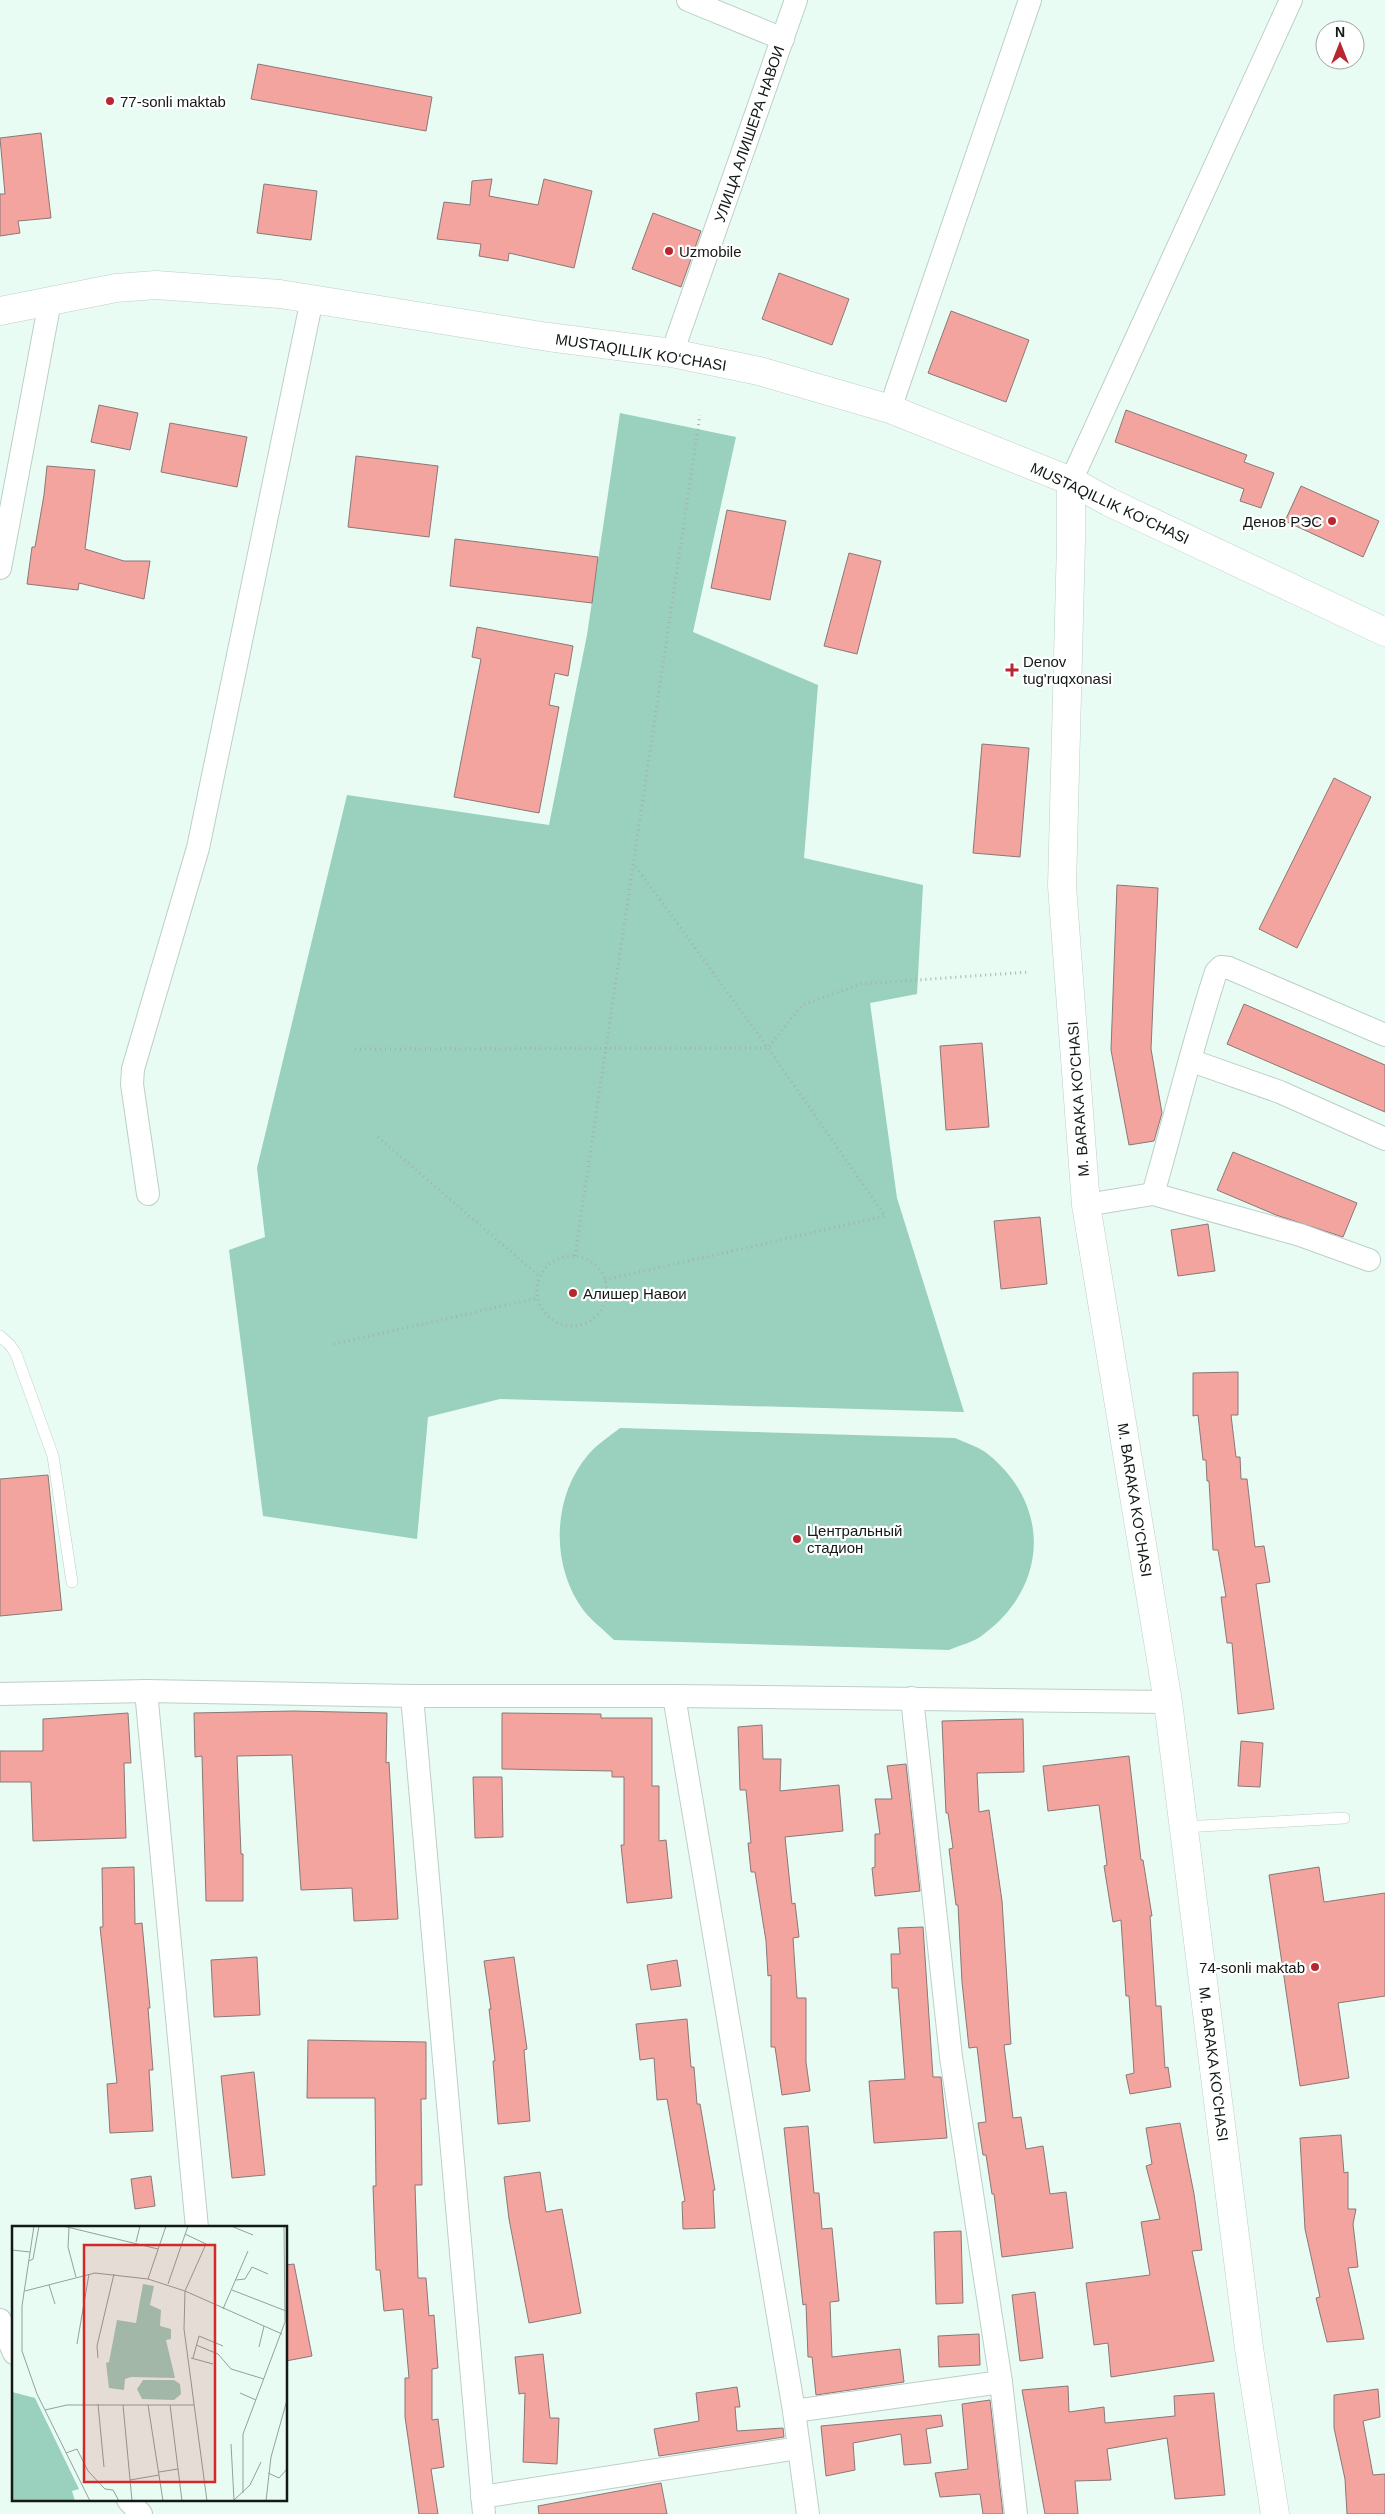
<svg xmlns="http://www.w3.org/2000/svg" width="1385" height="2514" viewBox="0 0 1385 2514" font-family="Helvetica,sans-serif">
  <style>
    .green { fill: #99d0be }
    .building { fill: #f3a49f; stroke: #8a7876 }
    .lines { fill: none; stroke-linecap: round; stroke-linejoin: round }
    .service-casing { stroke: #bccfc8; stroke-width: 12 }
    .minor-casing { stroke: #bccfc8; stroke-width: 24 }
    .tertiary-casing { stroke: #bccfc8; stroke-width: 29 }
    .path { stroke: #a4b3ad; stroke-width: 3; stroke-dasharray: 1 4; stroke-linecap: butt }
    .service { stroke: #fff; stroke-width: 11 }
    .minor { stroke: #fff; stroke-width: 22 }
    .tertiary { stroke: #fff; stroke-width: 28 }
    .poi-dot { fill: #b82730; stroke: #fff; stroke-width: 2 }
    .labels { text-anchor: middle; dominant-baseline: central; stroke-width: 4.5; stroke-linejoin: round; paint-order: stroke }
    .poi-label { font-size: 15px; fill: #121917; stroke: #fff; text-anchor: start }
    .street-label { font-size: 15px; fill: #121917; stroke: #fff }
    .inset-road { fill: none; stroke: #92a19c; stroke-width: 1 }
    .view { fill: #d62828; fill-opacity: 0.15; stroke: #d62828; stroke-width: 2.5 }
    .inset-edge { fill: none; stroke: #121917; stroke-width: 2.5 }
  </style>
  <rect width="100%" height="100%" fill="#e8fcf4"/>
  <g class="green">
    <path d="M620,413L736,437L693,632L818,685L804,858L923,885L917,994L870,1003L897,1198L964,1412L500,1399L428,1417L417,1539L263,1516L229,1250L265,1237L257,1168L347,795L549,825L587,635Z"/>
    <path d="M620,1428L955,1438C966,1443 980,1447 989,1455C1051,1506 1048,1586 984,1634C975,1642 960,1645 949,1650L614,1640C604,1630 592,1621 584,1611C550,1566 552,1497 588,1455C597,1444 610,1436 620,1428Z"/>
  </g>
  <g class="building">
    <path d="M258,64L432,97L426,131L251,99Z"/>
    <path d="M41,133L51,218L18,221L20,233L0,236V194H5L0,138Z"/>
    <path d="M492,179L489,196L538,205L544,179L592,191L574,268L509,253L508,261L479,256L481,244L437,239L444,202L470,205L472,181Z"/>
    <path d="M264,184L317,191L311,240L257,233Z"/>
    <path d="M653,213L701,231L681,287L632,269Z"/>
    <path d="M779,273L849,299L832,345L762,319Z"/>
    <path d="M951,311L1029,340L1006,402L928,373Z"/>
    <path d="M99,405L138,413L130,450L91,442Z"/>
    <path d="M1126,410L1247,455L1244,462L1274,473L1261,508L1240,501L1244,489L1115,442Z"/>
    <path d="M170,423L247,437L237,487L161,472Z"/>
    <path d="M356,456L438,466L429,537L348,527Z"/>
    <path d="M47,466L95,470L85,549L124,561H150L144,599L79,583L78,590L27,584L32,547H35L44,495Z"/>
    <path d="M1301,486L1379,521L1363,557L1285,521Z"/>
    <path d="M727,510L786,521L770,600L711,588Z"/>
    <path d="M455,539L598,557L592,603L450,586Z"/>
    <path d="M849,553L881,561L857,654L824,646Z"/>
    <path d="M477,627L573,646L568,676L555,673L549,705L559,707L539,813L454,797L481,659L472,657Z"/>
    <path d="M982,744L1029,748L1020,857L973,853Z"/>
    <path d="M1334,778L1371,797L1297,948L1259,929Z"/>
    <path d="M1117,885L1158,888L1151,1049L1162,1113L1154,1141L1129,1145L1111,1050Z"/>
    <path d="M1244,1004L1385,1065V1112L1227,1044Z"/>
    <path d="M982,1043L989,1127L946,1130L940,1046Z"/>
    <path d="M1233,1152L1357,1203L1343,1237L1276,1215L1217,1190Z"/>
    <path d="M1040,1217L1047,1284L1001,1289L994,1221Z"/>
    <path d="M1208,1224L1215,1271L1178,1276L1171,1230Z"/>
    <path d="M1238,1372V1415H1231L1236,1457H1240L1241,1479H1247L1255,1547L1264,1546L1270,1582L1256,1584L1274,1709L1238,1714L1232,1643H1227L1221,1597H1226L1218,1550H1213L1209,1481H1207L1206,1460H1203L1198,1415L1193,1416V1373Z"/>
    <path d="M48,1475L62,1610L0,1616V1479Z"/>
    <path d="M294,1711L387,1713L386,1763L389,1762L398,1919L354,1921L352,1888L301,1890L292,1755L237,1756L241,1854H243V1901H206L202,1756L195,1757L194,1713Z"/>
    <path d="M128,1713L131,1763H124L126,1838L33,1841L31,1782H0V1751H43V1719Z"/>
    <path d="M502,1713L601,1714V1718H652V1786H659V1841L666,1840L672,1898L627,1903L621,1845H624V1777H612V1771L502,1769Z"/>
    <path d="M1023,1719L1024,1772L977,1773L979,1812L989,1810L1002,1901L1011,2044L1004,2045L1013,2118L1021,2117L1026,2149L1043,2146L1050,2194L1066,2192L1073,2248L1002,2257L994,2194H992L986,2155H983L978,2123L986,2122L977,2047L969,2048L962,1982L958,1905H956L949,1849L953,1848L948,1813H946L942,1721Z"/>
    <path d="M762,1725L763,1759H781L780,1791L839,1785L843,1831L785,1837L792,1904L795,1903L799,1937L793,1938L797,1998H806V2062L810,2091L782,2095L775,2047H771V1975L768,1976L766,1941L755,1872H751L748,1843H751L746,1790H740L738,1727Z"/>
    <path d="M1241,1741L1263,1743L1260,1787L1238,1786Z"/>
    <path d="M1129,1756L1141,1860H1143L1152,1916H1150L1156,2006H1161L1165,2068L1168,2067L1171,2087L1130,2094L1126,2075L1134,2073L1129,1996H1126L1121,1920L1113,1922L1104,1866L1107,1865L1099,1805L1048,1811L1043,1766Z"/>
    <path d="M906,1764L920,1891L875,1896L872,1868L875,1867V1834H880L875,1799H892L887,1766Z"/>
    <path d="M473,1777H502L503,1837L475,1838Z"/>
    <path d="M134,1867L135,1924L142,1923L150,2008H148L153,2070H149L153,2131L110,2133L107,2084L117,2083L100,1927H103L102,1868Z"/>
    <path d="M1319,1867L1324,1902L1385,1893V1996L1338,2003L1349,2078L1300,2086L1269,1875Z"/>
    <path d="M923,1927L933,2077H941L947,2138L874,2143L869,2081L905,2079L898,1988H892L891,1954H900L898,1928Z"/>
    <path d="M257,1957L260,2015L214,2017L211,1960Z"/>
    <path d="M514,1957L527,2049L524,2050L530,2121L498,2124L493,2061H495L489,2009H491L484,1961Z"/>
    <path d="M677,1960L681,1986L651,1990L647,1965Z"/>
    <path d="M687,2019L691,2067H694L697,2104H700L715,2190H713L715,2228L683,2229L682,2202L685,2201L667,2099L657,2100L654,2058L640,2060L636,2024Z"/>
    <path d="M308,2040L426,2042V2099H421L422,2185H415L418,2278H426L429,2316L434,2315L438,2368L432,2369V2420L438,2419L444,2467L431,2469L438,2514H419L405,2417V2378H409L403,2309L384,2311L380,2270H376L373,2186H376L375,2098H307Z"/>
    <path d="M254,2072L265,2175L232,2178L221,2076Z"/>
    <path d="M1180,2123L1194,2194L1202,2250L1192,2251L1214,2361L1111,2377L1108,2343L1094,2345L1086,2283L1150,2275L1141,2222L1160,2219L1146,2166L1152,2164L1146,2128Z"/>
    <path d="M808,2126L814,2193H819L822,2229L832,2228L839,2301L830,2302L832,2357L900,2349L904,2382L816,2395L812,2357H808L806,2304L803,2305L784,2128Z"/>
    <path d="M1341,2135L1344,2173L1348,2172V2209H1356L1353,2224L1358,2267L1348,2268L1364,2339L1327,2342L1316,2298L1320,2297L1305,2229L1300,2138Z"/>
    <path d="M540,2172L546,2212L562,2209L581,2313L529,2323L509,2219L504,2177Z"/>
    <path d="M151,2176L155,2206L135,2209L131,2179Z"/>
    <path d="M961,2231L963,2303L936,2304L934,2232Z"/>
    <path d="M294,2264L312,2356L286,2361V2265Z"/>
    <path d="M1035,2292L1043,2358L1020,2361L1012,2295Z"/>
    <path d="M979,2334L980,2365L939,2367L938,2336Z"/>
    <path d="M543,2354L550,2418H559L557,2464L523,2462L525,2393L519,2394L515,2357Z"/>
    <path d="M1068,2386L1069,2412L1104,2407L1105,2423L1175,2416L1174,2396L1214,2393L1225,2495L1175,2499L1167,2438L1107,2449L1111,2480L1075,2481L1078,2514H1045L1022,2390Z"/>
    <path d="M737,2387L740,2407H735L737,2431L783,2428L784,2437L659,2456L654,2429L699,2421L696,2393Z"/>
    <path d="M1378,2389L1380,2417L1363,2421L1373,2475L1385,2474V2514H1347L1345,2479L1334,2428V2395Z"/>
    <path d="M990,2400L1003,2514H983L980,2494L940,2497L935,2473L968,2469L962,2404Z"/>
    <path d="M941,2415L943,2426L926,2429L931,2463L904,2465L901,2434L853,2443L855,2470L826,2476L821,2426Z"/>
    <path d="M661,2483L667,2514H539L538,2506Z"/>
  </g>
  <g class="lines">
    <g class="service-casing">
      <g id="service">
        <path d="M0,1336L10,1345L16,1354L53,1456L72,1582"/>
        <path d="M1184,1827L1344,1818"/>
      </g>
    </g>
    <g class="minor-casing">
      <g id="minor">
        <path d="M688,0L783,39"/>
        <path d="M672,353L796,0"/>
        <path d="M890,409L1030,0"/>
        <path d="M1071,481L1291,0"/>
        <path d="M0,568L50,301"/>
        <path d="M1192,1061L1280,1092L1385,1139"/>
        <path d="M148,1194L132,1084L133,1069L198,848L312,299"/>
        <path d="M1153,1194C1174,1121 1192,1046 1216,972L1221,967L1229,968L1385,1035"/>
        <path d="M1086,1205L1153,1194L1300,1235L1369,1260"/>
        <path d="M146,1691L197,2228"/>
        <path d="M0,1694L146,1691L412,1696H674L1168,1702"/>
        <path d="M412,1696L484,2514"/>
        <path d="M674,1696L794,2411L808,2514"/>
        <path d="M912,1698L951,2057L1001,2382L1016,2514"/>
        <path d="M0,2320L14,2353"/>
        <path d="M794,2411L1001,2382"/>
        <path d="M482,2497L799,2448"/>
        <path d="M128,2500L141,2514"/>
      </g>
    </g>
    <g class="tertiary-casing">
      <g id="tertiary">
        <path d="M0,311L116,288L156,285L280,294L548,337L672,353L759,371L890,409L1071,481L1109,502L1385,632"/>
        <path d="M1071,481V542L1062,886L1086,1205L1168,1702L1249,2348L1275,2514"/>
      </g>
    </g>
    <g class="path">
      <path d="M355,1049L768,1048L802,1005L861,984L1029,972"/>
      <path d="M378,1137L540,1277"/>
      <path d="M575,1256L700,415"/>
      <circle cx="572" cy="1291" r="35"/>
      <path d="M605,1280L885,1216L768,1048L634,864"/>
      <path d="M334,1344L538,1298"/>
    </g>
    <use href="#service" class="service"/>
    <use href="#minor" class="minor"/>
    <use href="#tertiary" class="tertiary"/>
  </g>
  <g class="poi-dot">
    <circle cx="110" cy="101" r="5"/>
    <circle cx="669" cy="251" r="5"/>
    <circle cx="1332" cy="521" r="5"/>
    <path d="M1009.5 662.5h5v5h5v5h-5v5h-5v-5h-5v-5h5z"/>
    <circle cx="573" cy="1293" r="5"/>
    <circle cx="797" cy="1539" r="5"/>
    <circle cx="1315" cy="1967" r="5"/>
  </g>
  <g class="labels">
    <g class="poi-label">
      <text x="120" y="101">77-sonli maktab</text>
      <text x="679" y="251">Uzmobile</text>
      <text x="1322" y="521" text-anchor="end">Денов РЭС</text>
      <text x="1023" y="661">Denov<tspan x="1023" dy="17">tug'ruqxonasi</tspan></text>
      <text x="583" y="1293">Алишер Навои</text>
      <text x="807" y="1530">Центральный<tspan x="807" dy="17">стадион</tspan></text>
      <text x="1305" y="1967" text-anchor="end">74-sonli maktab</text>
    </g>
    <g class="street-label">
      <text transform="translate(749 134) rotate(-71)">УЛИЦА АЛИШЕРА НАВОИ</text>
      <text transform="translate(641 352) rotate(9)">MUSTAQILLIK KO‘CHASI</text>
      <text transform="translate(1110 503) rotate(25)">MUSTAQILLIK KO‘CHASI</text>
      <text transform="translate(1078 1099) rotate(-94)">M. BARAKA KO'CHASI</text>
      <text transform="translate(1135 1500) rotate(81)">M. BARAKA KO'CHASI</text>
      <text transform="translate(1214 2064) rotate(83)">M. BARAKA KO'CHASI</text>
    </g>
  </g>
  <g transform="translate(12 2226)">
    <rect width="275" height="275" fill="#e8fcf4"/>
    <path d="M131,58L142,60L138,79L149,84L148,100L159,103V113L154,114L163,152L119,151L113,153L112,164L97,162L94,137L97,136L105,94L124,97ZM131,154H162L168,158L169,168L162,174L130,173L125,163ZM0,166L23,172L67,263L60,265L63,275L0,274Z" fill="#99d0be"/>
    <path class="inset-road" d="M22,0L10,80V125L25,168L78,275M51,0L146,23M219,0L241,9M57,2L56,21L64,51M173,8L194,18L173,65L172,103L195,275M124,16L128,0M0,24L18,26M17,35L21,33L27,0M136,53L154,0M224,54L233,53L240,41L256,48M156,58L176,0M37,59L43,78M220,64L274,85M13,65L83,47L136,53L173,65L270,108M211,83L236,25M65,118L77,48M184,119L206,128L219,143L252,153M247,121L252,100M86,132L85,120L102,48M179,132L201,138M181,132L187,110L211,120M228,167L244,174M86,178L92,241M111,179L120,275M136,179L151,275M158,179L170,275M33,184L55,179H182M219,218L222,274M54,227L65,223L76,245L93,263L101,264L107,275M147,246L166,243M256,247L267,252L275,243M118,254L147,249M231,267V208L273,96L272,0M221,275L238,259L249,236M254,275L259,231L275,174"/>
    <path class="view" d="M72,19H203V256H72Z"/>
    <rect width="275" height="275" class="inset-edge"/>
  </g>
  <g transform="translate(1340 45)"><circle r="24" fill="#ffffff" stroke="#a0a3a2"/>
  <path d="M0-4L9 19L0 12L-9 19Z" fill="#b82730"/>
  <text y="-8" font-size="14" font-weight="bold" text-anchor="middle" fill="#121917">N</text>
  </g>
</svg>
